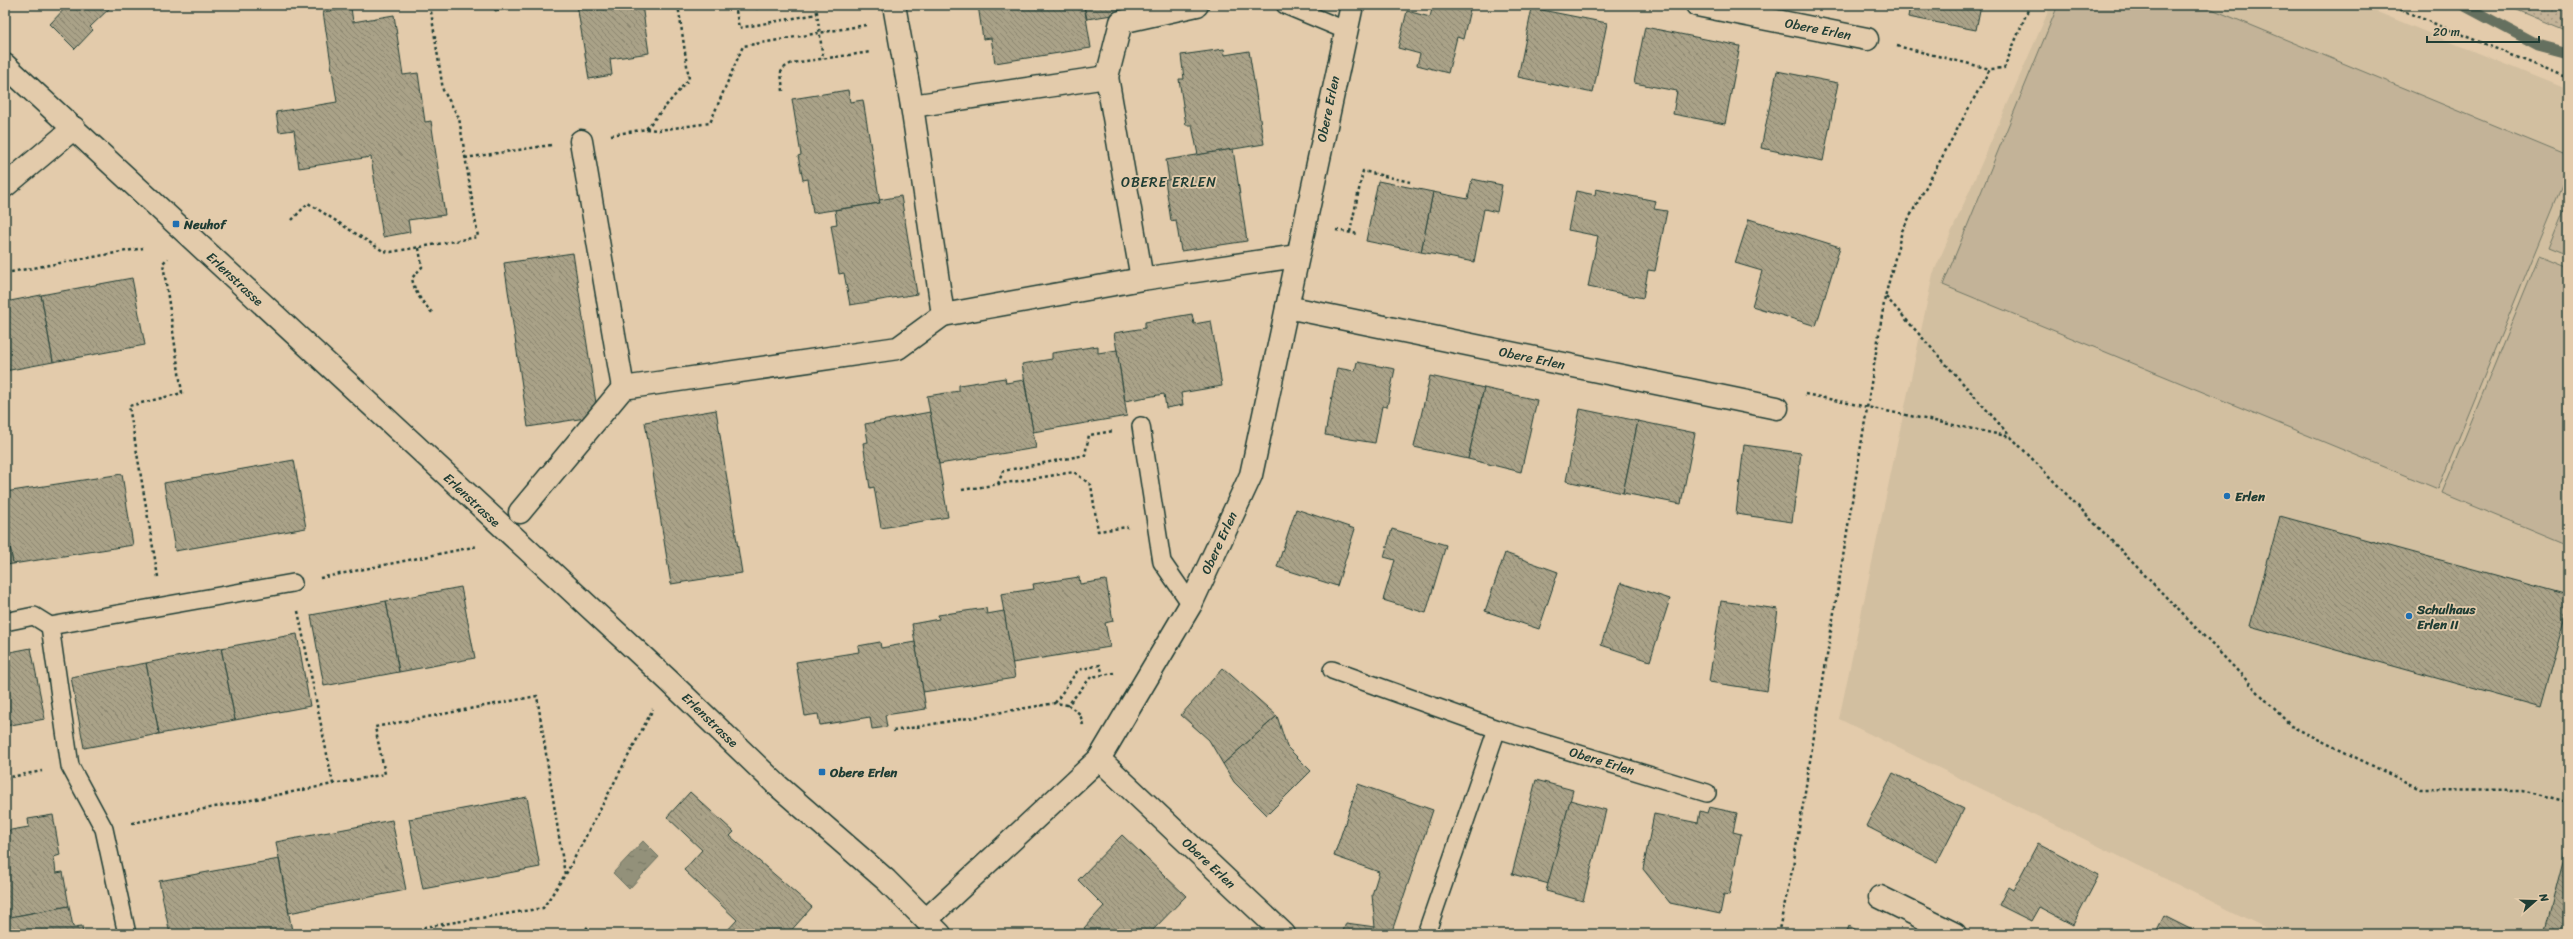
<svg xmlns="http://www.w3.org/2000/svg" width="2573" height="939" viewBox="0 0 2573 939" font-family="Sriracha,sans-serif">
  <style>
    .built { fill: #d2bfa0 }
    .grass { fill: url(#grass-dots); stroke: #717866 }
    .garden { fill: #c3b398; stroke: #717866 }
    .water { fill: url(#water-ripples); stroke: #656f5e }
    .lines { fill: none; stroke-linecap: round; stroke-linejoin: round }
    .stream { stroke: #656f5e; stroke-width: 11 }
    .building { fill: url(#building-back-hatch); stroke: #1f3d34 }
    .lane-casing { stroke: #1f3d34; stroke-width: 20 }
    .street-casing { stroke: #1f3d34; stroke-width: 25 }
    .secondary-casing { stroke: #1f3d34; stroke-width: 25 }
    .path { stroke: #1f3d34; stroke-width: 2.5; stroke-dasharray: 3 3; stroke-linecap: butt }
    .lane { stroke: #e3cbab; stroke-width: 17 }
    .street { stroke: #e3cbab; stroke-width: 22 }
    .secondary { stroke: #e3cbab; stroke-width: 22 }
    .poi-dot { fill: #1f6fb2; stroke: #e3cbab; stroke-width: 1.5 }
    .labels { text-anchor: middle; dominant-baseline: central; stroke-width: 3.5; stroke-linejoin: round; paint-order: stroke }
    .street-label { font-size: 13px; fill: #1f3d34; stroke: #e3cbab }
    .poi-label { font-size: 13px; font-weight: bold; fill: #1f3d34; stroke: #e3cbab; text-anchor: start }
    .neighbourhood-label { font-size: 14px; letter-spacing: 1px; fill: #1f3d34; stroke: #e3cbab }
  </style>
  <defs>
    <pattern id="grass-dots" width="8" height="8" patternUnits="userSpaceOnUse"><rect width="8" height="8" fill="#c3b398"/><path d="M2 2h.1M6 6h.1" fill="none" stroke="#9e937d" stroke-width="1.8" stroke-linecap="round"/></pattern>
    <pattern id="water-ripples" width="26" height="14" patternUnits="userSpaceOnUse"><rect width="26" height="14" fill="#93917a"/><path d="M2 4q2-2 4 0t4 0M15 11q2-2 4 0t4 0" fill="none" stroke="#777865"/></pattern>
    <pattern id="building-back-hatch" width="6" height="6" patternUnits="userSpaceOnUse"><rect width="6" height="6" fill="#aaa288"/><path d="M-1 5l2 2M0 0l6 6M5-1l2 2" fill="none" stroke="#8a8570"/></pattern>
  </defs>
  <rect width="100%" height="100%" fill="#e3cbab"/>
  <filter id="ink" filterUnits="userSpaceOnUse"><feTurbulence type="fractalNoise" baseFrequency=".025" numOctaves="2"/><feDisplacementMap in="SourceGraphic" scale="8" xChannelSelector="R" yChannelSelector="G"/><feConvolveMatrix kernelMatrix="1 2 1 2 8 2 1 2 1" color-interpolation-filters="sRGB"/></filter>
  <g filter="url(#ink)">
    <path class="built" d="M2051,5H2360L2568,90V934H2278L1839,719L1933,274Z"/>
    <path class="grass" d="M2505,5H2568V31Z"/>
    <g class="garden">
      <path d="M2058,5H2202L2568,156V171L2438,489L1943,285Z"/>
      <path d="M2568,199V256L2548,248Z"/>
      <path d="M2539,256L2568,268V545L2442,493Z"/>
    </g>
    <path class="water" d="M643,841L659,857L629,889L613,873Z"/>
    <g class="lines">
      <path class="stream" d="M2463,5L2538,45L2568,53"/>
    </g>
    <g class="building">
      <path d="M68,5H113L90,27L93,30L75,49L50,24Z"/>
      <path d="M494,5H533L495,11Z"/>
      <path d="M577,5H642L649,53L610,59L612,75L589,79Z"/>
      <path d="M756,5H782L756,9Z"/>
      <path d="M978,5H1084L1091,48L995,63L991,38L983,39Z"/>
      <path d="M1084,5H1174L1087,19Z"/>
      <path d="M1433,5H1471L1463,39L1457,37L1448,73L1417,65L1420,54L1398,48L1407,11L1430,17Z"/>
      <path d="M1910,5H1981L1976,30L1908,17Z"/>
      <path d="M351,8L353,22L394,15L403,75L418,73L425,122L431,121L445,215L408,220L410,232L383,237L371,157L299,168L294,130L279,132L276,112L337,102L323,12Z"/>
      <path d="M1532,8L1607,23L1593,93L1518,77Z"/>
      <path d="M1645,27L1740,46L1725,124L1673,114L1677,91L1634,83Z"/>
      <path d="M1224,49L1225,55L1249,51L1264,144L1198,155L1192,125H1186L1179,79H1184L1181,55Z"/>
      <path d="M1777,71L1838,83L1823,161L1761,148Z"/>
      <path d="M848,90L850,102L863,100L880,203L813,213L808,179L803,180L798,156L801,155L792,99Z"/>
      <path d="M1233,149L1247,241L1181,251L1176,220L1171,221L1165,180H1169L1166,160Z"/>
      <path d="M1472,179L1502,185L1497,212L1484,209L1474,262L1421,252L1433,192L1468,199Z"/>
      <path d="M1378,181L1433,192L1421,252L1366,241Z"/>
      <path d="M1596,189L1656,201L1654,209L1667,211L1655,271L1648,270L1643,298L1588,287L1598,236L1568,230L1576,191L1595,195Z"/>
      <path d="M901,196L917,294L850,305L844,273L839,274L831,225L837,224L835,210L880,203L879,200Z"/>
      <path d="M1749,219L1840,247L1816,326L1752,306L1762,271L1735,263Z"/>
      <path d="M573,253L598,416L528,427L504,263Z"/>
      <path d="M132,278L145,345L53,362L41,295Z"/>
      <path d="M41,295L53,362L5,371V302Z"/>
      <path d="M1192,314L1194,324L1211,321L1222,386L1181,393L1183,405L1166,408L1164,394L1125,401L1114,333L1145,328V322Z"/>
      <path d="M1098,346V353L1117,350L1127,416L1033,432L1022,364L1052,359V353Z"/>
      <path d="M1357,362L1395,369L1387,407L1382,406L1375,443L1325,435L1337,368L1355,371Z"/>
      <path d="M1430,376L1484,388L1468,459L1414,447Z"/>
      <path d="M1005,378L1006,383L1024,380L1036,448L939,464L927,396L959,391V385Z"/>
      <path d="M1484,388L1537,400L1521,472L1468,459Z"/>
      <path d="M1580,409L1638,421L1623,493L1566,481Z"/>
      <path d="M716,410L742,573L671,584L645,422Z"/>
      <path d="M930,412L948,517L881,528L874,487L870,488L863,443L868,442L865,424Z"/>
      <path d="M1638,421L1695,433L1681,504L1623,493Z"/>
      <path d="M1744,445L1801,453L1792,522L1736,514Z"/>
      <path d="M294,460L306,528L175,551L164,483Z"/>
      <path d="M122,474L133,545L13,564L5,517V492Z"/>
      <path d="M1296,509L1355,529L1337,586L1277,567Z"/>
      <path d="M2280,516L2568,595V607L2540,707L2250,626Z"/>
      <path d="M5,517L13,564L5,565Z"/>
      <path d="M1392,529L1446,545L1426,613L1383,600L1395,560L1384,557Z"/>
      <path d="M1505,553L1558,572L1539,629L1485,611Z"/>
      <path d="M1079,577L1080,584L1106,580L1113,621L1105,623L1110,647L1012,663L1001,594L1034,589L1033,584Z"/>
      <path d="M1621,583L1670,599L1650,661L1601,645Z"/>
      <path d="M461,587L475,658L399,672L386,601Z"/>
      <path d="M386,601L399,672L324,686L311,615Z"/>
      <path d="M1721,601L1778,609L1767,691L1709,682Z"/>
      <path d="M986,608L987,614L1004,611L1015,678L923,692L912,624L939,619L938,615Z"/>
      <path d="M297,634L310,706L235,720L221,648Z"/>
      <path d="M880,642L881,648L915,642L926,709L885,715L887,727L872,729L870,717L820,725L818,714L805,716L796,662L859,652L858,646Z"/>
      <path d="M31,648L45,719L5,726V653Z"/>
      <path d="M221,648L235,720L159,734L146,663Z"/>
      <path d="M146,663L159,734L84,748L71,677Z"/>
      <path d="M1223,668L1277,716L1223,764L1209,740L1181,715Z"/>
      <path d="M1277,716L1287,747L1311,771L1267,815L1234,782L1223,764Z"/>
      <path d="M1893,773L1964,809L1937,862L1866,826Z"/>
      <path d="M1536,780L1573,790L1549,884L1512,874Z"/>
      <path d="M1358,784L1433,810L1391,934L1380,932V934H1342L1346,923L1375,927L1372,895L1379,872L1334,856Z"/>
      <path d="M690,792L734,832L730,836L812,907L788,934H724L737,920L684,870L702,850L667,817Z"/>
      <path d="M527,797L540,867L423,889L409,819Z"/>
      <path d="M1570,800L1606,810L1583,901L1546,891Z"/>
      <path d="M1709,807L1737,813L1733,832L1741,834L1729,895L1724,894L1720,914L1670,903L1643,869L1654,814L1698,823L1700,811L1707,813Z"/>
      <path d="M53,815L60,855L54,857L56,873L63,872L69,906L5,918V831L29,827L28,819Z"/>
      <path d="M392,820L406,890L289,913L276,842Z"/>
      <path d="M1122,835L1186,896L1149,934H1091L1084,928L1104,906L1078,880Z"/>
      <path d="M2568,842V934H2544Z"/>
      <path d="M2038,843L2099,875L2073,925L2039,907L2031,921L1999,905L2008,887L2013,890Z"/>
      <path d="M279,859L292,931L277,934H170L159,881Z"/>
      <path d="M69,906L73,927L82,926L83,934H5V918Z"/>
      <path d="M2164,916L2200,934H2155Z"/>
      <path d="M1849,926L1864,934H1846Z"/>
    </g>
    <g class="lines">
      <g class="lane-casing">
        <g id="lane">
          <path d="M1285,5L1345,30"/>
          <path d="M1141,426L1162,562L1191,604"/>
          <path d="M5,622L34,616L50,626L293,583"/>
          <path d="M50,626L70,766L104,829L127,934"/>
          <path d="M1332,670L1497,729"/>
          <path d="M1426,934L1497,729L1707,793"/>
        </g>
      </g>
      <g class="street-casing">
        <g id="street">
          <path d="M894,5L912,106"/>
          <path d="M1197,5L1121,22L1107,77L912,106L943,315L1142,279L1297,256"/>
          <path d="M1697,5L1867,39"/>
          <path d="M1107,77L1142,279"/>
          <path d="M581,141L623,388"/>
          <path d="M5,186L74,128"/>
          <path d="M1287,307L1777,408"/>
          <path d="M520,512L623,388L898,348L943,315"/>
          <path d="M1099,759L1284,934"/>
          <path d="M1880,897L1955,934"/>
          <path d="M926,920L1099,759L1191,604L1251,475L1352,5"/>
        </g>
      </g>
      <g class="secondary-casing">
        <path id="secondary" d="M5,65L668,680L777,785L886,880L940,934"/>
      </g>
      <g class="path">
        <path d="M735,5L739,28L817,14"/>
        <path d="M816,5L823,59"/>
        <path d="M2389,5L2568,78"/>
        <path d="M1897,46L1990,69"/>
        <path d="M783,91L781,72L785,67L792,63L871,52"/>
        <path d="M646,129L659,130L710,123L743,46L866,25"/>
        <path d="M611,135L646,129L689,79L678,5"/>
        <path d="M465,158L551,145"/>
        <path d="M292,220L308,203L383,251L391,252L478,237L459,118L443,90L430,5"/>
        <path d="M1336,230L1358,234"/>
        <path d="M1350,232L1363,171L1410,182"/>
        <path d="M419,248L422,267L412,278C415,295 423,302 434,315"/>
        <path d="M5,273L143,248"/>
        <path d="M1886,297L2010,436"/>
        <path d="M1805,394L2011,437L2291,726L2420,789L2522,790L2568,802"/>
        <path d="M998,484L1003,471L1085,455L1089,435L1114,431"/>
        <path d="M962,490L1074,472L1091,485L1098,531L1128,527"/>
        <path d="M158,577L129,406L182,393L163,263L168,258"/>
        <path d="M320,578L478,546"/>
        <path d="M298,611L333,784"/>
        <path d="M1055,703L1078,670L1100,665L1103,675"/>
        <path d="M1083,725L1080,714L1068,705L1091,677L1114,673"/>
        <path d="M893,731L1055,703L1068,705"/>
        <path d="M5,778L42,771"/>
        <path d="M132,823L385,774L375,727L537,696L565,875L543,908L425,927L420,934"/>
        <path d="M566,874L653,709"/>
        <path d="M586,927L593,934"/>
        <path d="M1778,934L1793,866L1885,297L1902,231L1990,69L2004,68L2030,5"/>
      </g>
      <use href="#lane" class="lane"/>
      <use href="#street" class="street"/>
      <use href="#secondary" class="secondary"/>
    </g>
  </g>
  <g class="poi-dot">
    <rect x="172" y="220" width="8" height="8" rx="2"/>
    <circle cx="2227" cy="496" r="4"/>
    <circle cx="2409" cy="616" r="4"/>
    <rect x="818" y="768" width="8" height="8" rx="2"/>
  </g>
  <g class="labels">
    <g class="street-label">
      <text transform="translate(1818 29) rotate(11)">Obere Erlen</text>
      <text transform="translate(1328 109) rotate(-78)">Obere Erlen</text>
      <text transform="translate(235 279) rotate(43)">Erlenstrasse</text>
      <text transform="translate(1532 358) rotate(12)">Obere Erlen</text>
      <text transform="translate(472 500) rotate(43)">Erlenstrasse</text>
      <text transform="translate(1219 543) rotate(-65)">Obere Erlen</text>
      <text transform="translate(710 720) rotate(44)">Erlenstrasse</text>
      <text transform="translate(1602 761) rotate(17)">Obere Erlen</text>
      <text transform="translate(1209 863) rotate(43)">Obere Erlen</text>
    </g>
    <g class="poi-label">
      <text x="184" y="224">Neuhof</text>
      <text x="2235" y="496">Erlen</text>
      <text x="2417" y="609">Schulhaus<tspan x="2417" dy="15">Erlen II</tspan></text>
      <text x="830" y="772">Obere Erlen</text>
    </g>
    <g class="neighbourhood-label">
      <text x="1169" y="182">OBERE ERLEN</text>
    </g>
  </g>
  <rect width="2573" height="939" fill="none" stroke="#e3cbab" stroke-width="20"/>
  <rect x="10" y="10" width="2553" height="919" fill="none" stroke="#1f3d34" stroke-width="1.5" filter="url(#ink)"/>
  <g transform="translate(2535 901) rotate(70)" stroke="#e3cbab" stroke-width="3" paint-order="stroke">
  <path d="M0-3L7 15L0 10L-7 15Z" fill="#1f3d34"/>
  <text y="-6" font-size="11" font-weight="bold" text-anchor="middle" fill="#1f3d34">N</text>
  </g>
  <path d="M2427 36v6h112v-6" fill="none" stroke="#1f3d34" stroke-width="2"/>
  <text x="2433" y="36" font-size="12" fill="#1f3d34" stroke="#e3cbab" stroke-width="3" paint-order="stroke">20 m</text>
</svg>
